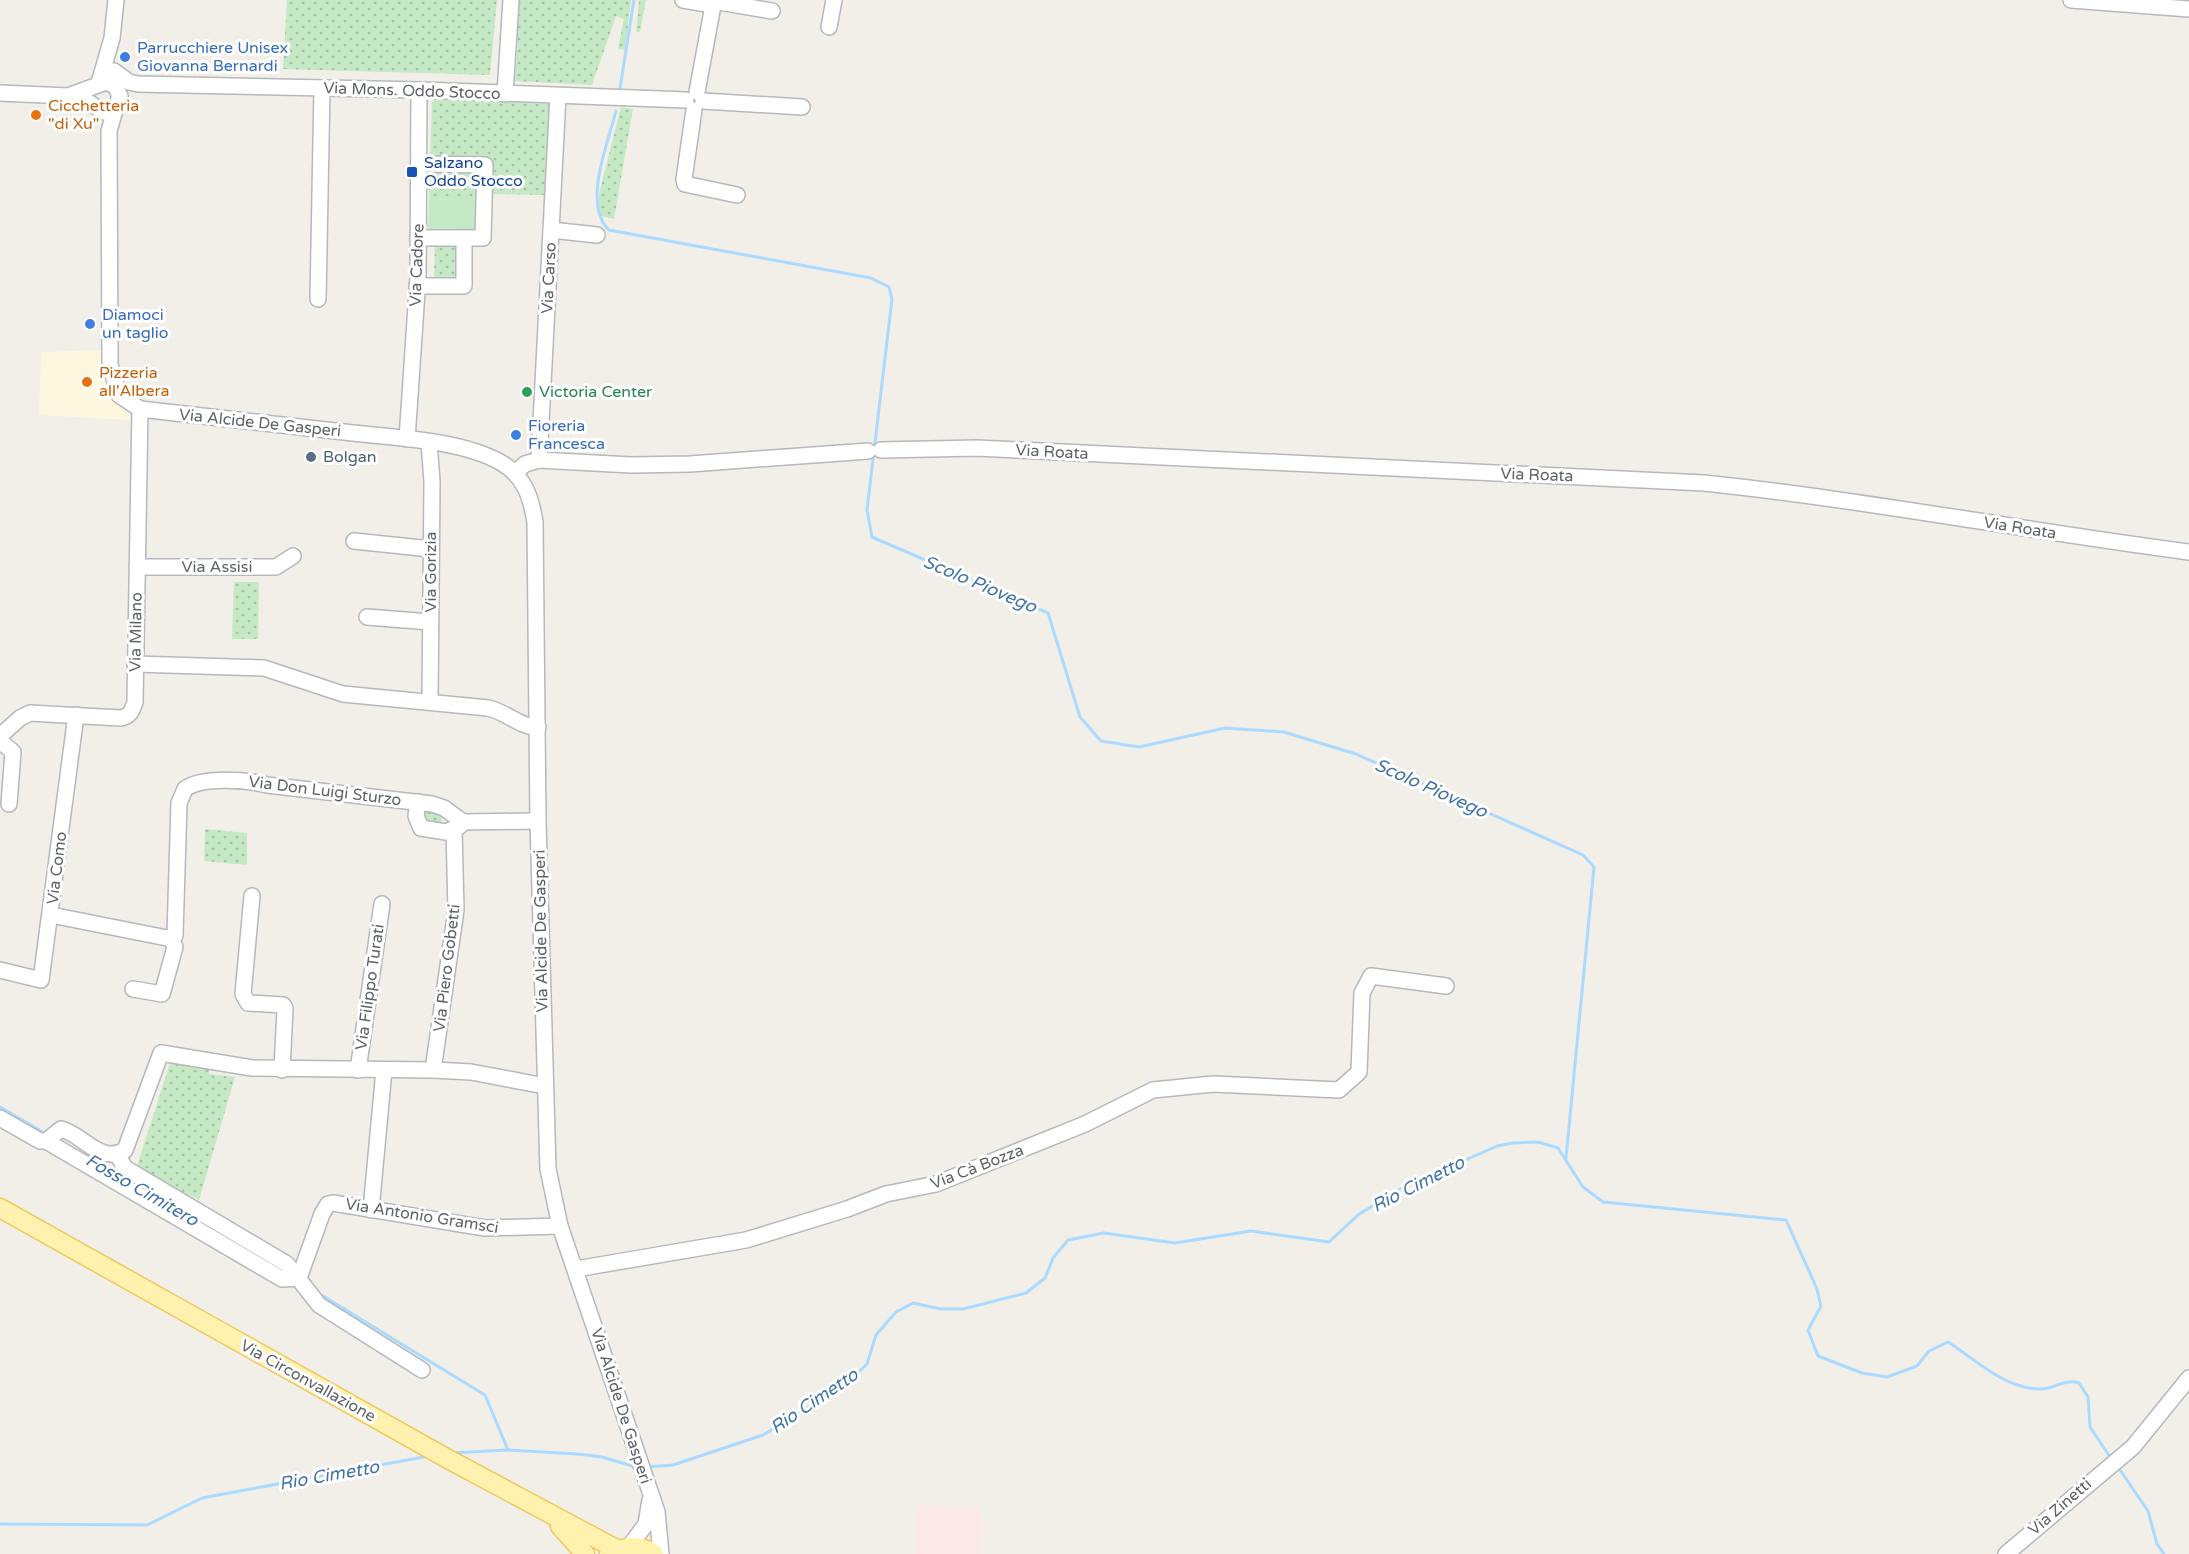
<svg xmlns="http://www.w3.org/2000/svg" width="2189" height="1554" viewBox="0 0 2189 1554" font-family="'Varela Round',sans-serif">
  <style>
    .commercial { fill: #fef7e0 }
    .medical { fill: #fce8e6 }
    .green { fill: url(#green-dots) }
    .pitch { fill: #c5e8c5 }
    .lines { fill: none; stroke-linecap: round; stroke-linejoin: round }
    .stream { stroke: #aadaff; stroke-width: 3 }
    .minor-casing { stroke: #b5b8bc; stroke-width: 18 }
    .major-casing { stroke: #f2c960; stroke-width: 21 }
    .minor { stroke: #fff; stroke-width: 15 }
    .major { stroke: #fff2af; stroke-width: 18 }
    .shop-dot { fill: #3f7fe0; stroke: #fff; stroke-width: 2 }
    .food-dot { fill: #e8710a; stroke: #fff; stroke-width: 2 }
    .transit-dot { fill: #1a4fb4; stroke: #fff; stroke-width: 2 }
    .leisure-dot { fill: #2e9e5b; stroke: #fff; stroke-width: 2 }
    .service-dot { fill: #5c6f8a; stroke: #fff; stroke-width: 2 }
    .labels { text-anchor: middle; dominant-baseline: central; stroke-width: 6; stroke-linejoin: round; paint-order: stroke }
    .shop-label { font-size: 16px; fill: #366cbe; stroke: #fff; text-anchor: start }
    .street-label { font-size: 16px; fill: #5f6368; stroke: #fff }
    .food-label { font-size: 16px; fill: #c56008; stroke: #fff; text-anchor: start }
    .transit-label { font-size: 16px; fill: #164399; stroke: #fff; text-anchor: start }
    .leisure-label { font-size: 16px; fill: #27864d; stroke: #fff; text-anchor: start }
    .service-label { font-size: 16px; fill: #4e5e75; stroke: #fff; text-anchor: start }
    .water-label { font-size: 18px; font-style: italic; fill: #4174aa; stroke: #fff }
  </style>
  <defs>
    <pattern id="green-dots" width="8" height="8" patternUnits="userSpaceOnUse" patternTransform="scale(1.5)"><rect width="8" height="8" fill="#c5e8c5"/><path d="M2 2h.1M6 6h.1" fill="none" stroke="#a3c0a4" stroke-width="1.8" stroke-linecap="round"/></pattern>
  </defs>
  <rect width="100%" height="100%" fill="#f1efe8"/>
  <path class="commercial" d="M104,350L107,387L114,401L130,414V420L39,415L41,352Z"/>
  <path class="medical" d="M917,1505L981,1509L979,1554H915Z"/>
  <g class="green">
    <path d="M287,0H497L490,75L283,69Z"/>
    <path d="M517,0H631L625,50L618,49L624,19L616,16L592,85L515,81L518,42L514,41Z"/>
    <path d="M639,0H646L640,32H636Z"/>
    <path d="M435,99L548,104L551,107L545,195L491,194L492,163L430,161L432,102Z"/>
    <path d="M621,107L633,109L614,219L600,216L598,198Z"/>
    <path d="M429,168L476,169V200L429,199Z"/>
    <path d="M435,244H460L458,279H434Z"/>
    <path d="M234,582H259L258,639H232Z"/>
    <path d="M424,811L442,813L441,826L423,824Z"/>
    <path d="M205,829L247,833V865L204,861Z"/>
    <path d="M171,1060L209,1070V1074L235,1077L199,1200L136,1169Z"/>
  </g>
  <path class="pitch" d="M429,199L476,200L475,231H428Z"/>
  <g class="lines">
    <g class="stream">
      <path d="M620,88L634,0"/>
      <path d="M616,111C608,143 582,204 609,230L871,278L889,287L892,299L867,510L872,537L1048,613L1080,717L1101,741L1139,747L1225,728L1284,732L1356,754L1583,855L1594,867L1566,1158"/>
      <path d="M0,1107L48,1135"/>
      <path d="M323,1296L485,1395L508,1450"/>
      <path d="M450,1453L508,1450L577,1454L602,1457L636,1467"/>
      <path d="M646,1467L673,1465L763,1435L847,1383L867,1364L876,1335L896,1312L913,1303L941,1309H963L1026,1293L1045,1278L1053,1258L1068,1240L1104,1233L1175,1243L1251,1231L1329,1242L1358,1215L1398,1190L1497,1146L1513,1143L1538,1142L1558,1148L1583,1187L1603,1202L1786,1220L1817,1289L1821,1306L1808,1330L1818,1356L1862,1373L1887,1377L1917,1366L1929,1351L1948,1342C1975,1359 2005,1389 2039,1389C2054,1390 2063,1378 2079,1383L2088,1397L2090,1427L2112,1460"/>
      <path d="M2118,1467L2148,1511L2157,1544L2164,1554"/>
      <path d="M0,1524L147,1525L202,1498L429,1456"/>
    </g>
    <g class="minor-casing">
      <g id="minor">
        <path d="M683,0L713,5"/>
        <path d="M2071,0L2189,9"/>
        <path d="M713,1L772,11"/>
        <path d="M829,27L834,0"/>
        <path d="M114,71L129,82L138,84L421,90L686,100"/>
        <path d="M99,83L112,38L116,0"/>
        <path d="M697,92L714,0"/>
        <path d="M0,93L68,96L85,100L104,112L116,107L120,96L115,86L106,82L68,96"/>
        <path d="M505,94L511,0"/>
        <path d="M703,101L802,107"/>
        <path d="M116,107L109,131L110,365L119,395L140,409C211,417 282,425 353,433C397,438 460,440 500,462C524,475 531,497 535,522L538,821L548,1169L560,1226L657,1512L661,1554"/>
        <path d="M694,110L684,179L685,184L737,195"/>
        <path d="M551,230L597,235"/>
        <path d="M418,238H483L485,165L419,164"/>
        <path d="M417,286H464V238"/>
        <path d="M318,299L322,88"/>
        <path d="M407,439L418,277L419,90"/>
        <path d="M429,443L432,481L430,702"/>
        <path d="M881,450L977,448L1704,483C1866,500 2027,531 2189,552"/>
        <path d="M539,460L558,96"/>
        <path d="M515,473L525,464L539,460L631,465L690,464L868,451"/>
        <path d="M354,541L431,549"/>
        <path d="M137,567H276L293,556"/>
        <path d="M367,617L430,622"/>
        <path d="M135,664L264,668L343,694L488,708C505,711 521,728 538,727"/>
        <path d="M0,736L20,718L30,713L120,718C130,717 132,711 135,702L140,409"/>
        <path d="M0,741L13,752L9,804"/>
        <path d="M418,802L416,816L421,828L446,832L460,826"/>
        <path d="M252,896L243,994L248,1003L283,1005L285,1008L282,1070"/>
        <path d="M51,915L167,938L175,935L179,803L185,789C202,776 248,780 267,785L432,804L444,808L463,822L538,821"/>
        <path d="M0,970L41,980L76,715"/>
        <path d="M133,989L162,994L175,947L171,938"/>
        <path d="M358,1070L382,904"/>
        <path d="M433,1070L456,910L454,830"/>
        <path d="M0,1118L40,1141H46L282,1279L299,1278"/>
        <path d="M46,1141L61,1129C83,1134 100,1165 125,1150L161,1053L252,1068L433,1070L471,1072L545,1086"/>
        <path d="M117,1154L125,1168L287,1264L319,1305L422,1370"/>
        <path d="M371,1210L384,1070"/>
        <path d="M576,1269L746,1240L847,1209L886,1194L936,1184L1085,1124L1153,1090L1213,1084L1339,1090L1359,1072L1362,993L1371,976L1446,986"/>
        <path d="M299,1278L322,1214L328,1204L333,1203L485,1228L560,1226"/>
        <path d="M629,1547L646,1524L650,1500"/>
        <path d="M2006,1554L2133,1447L2189,1378"/>
      </g>
    </g>
    <g class="major-casing">
      <g id="major">
        <path d="M0,1208L448,1459L618,1550"/>
        <path d="M560,1526L585,1554"/>
        <path d="M609,1554C625,1547 639,1543 654,1554"/>
      </g>
    </g>
    <use href="#minor" class="minor"/>
    <use href="#major" class="major"/>
  </g>
  <g class="shop-dot">
    <circle cx="125" cy="57" r="6"/>
    <circle cx="90" cy="324" r="6"/>
    <circle cx="516" cy="435" r="6"/>
  </g>
  <g class="food-dot">
    <circle cx="36" cy="115" r="6"/>
    <circle cx="87" cy="382" r="6"/>
  </g>
  <rect class="transit-dot" x="406" y="166" width="12" height="12" rx="3"/>
  <circle class="leisure-dot" cx="527" cy="392" r="6"/>
  <circle class="service-dot" cx="311" cy="457" r="6"/>
  <g class="labels">
    <g class="shop-label">
      <text x="137" y="48">Parrucchiere Unisex<tspan x="137" dy="18">Giovanna Bernardi</tspan></text>
      <text x="102" y="315">Diamoci<tspan x="102" dy="18">un taglio</tspan></text>
      <text x="528" y="426">Fioreria<tspan x="528" dy="18">Francesca</tspan></text>
    </g>
    <g class="street-label">
      <text transform="translate(412 91) rotate(2)">Via Mons. Oddo Stocco</text>
      <text transform="translate(417 265) rotate(-88)">Via Cadore</text>
      <text transform="translate(549 278) rotate(-87)">Via Carso</text>
      <text transform="translate(260 423) rotate(6)">Via Alcide De Gasperi</text>
      <text transform="translate(1052 452) rotate(3)">Via Roata</text>
      <text transform="translate(1537 475) rotate(2)">Via Roata</text>
      <text transform="translate(2020 528) rotate(9)">Via Roata</text>
      <text x="217" y="567">Via Assisi</text>
      <text transform="translate(431 572) rotate(-90)">Via Gorizia</text>
      <text transform="translate(136 632) rotate(-89)">Via Milano</text>
      <text transform="translate(325 791) rotate(7)">Via Don Luigi Sturzo</text>
      <text transform="translate(57 868) rotate(-83)">Via Como</text>
      <text transform="translate(541 931) rotate(-91)">Via Alcide De Gasperi</text>
      <text transform="translate(447 968) rotate(-83)">Via Piero Gobetti</text>
      <text transform="translate(370 987) rotate(-82)">Via Filippo Turati</text>
      <text transform="translate(977 1167) rotate(-21)">Via Cà Bozza</text>
      <text transform="translate(422 1216) rotate(9)">Via Antonio Gramsci</text>
      <text transform="translate(308 1381) rotate(29)">Via Circonvallazione</text>
      <text transform="translate(621 1406) rotate(72)">Via Alcide De Gasperi</text>
      <text transform="translate(2060 1507) rotate(-41)">Via Zinetti</text>
    </g>
    <g class="food-label">
      <text x="48" y="106">Cicchetteria<tspan x="48" dy="18">"di Xu"</tspan></text>
      <text x="99" y="373">Pizzeria<tspan x="99" dy="18">all'Albera</tspan></text>
    </g>
    <g class="transit-label">
      <text x="424" y="163">Salzano<tspan x="424" dy="18">Oddo Stocco</tspan></text>
    </g>
    <g class="leisure-label">
      <text x="539" y="392">Victoria Center</text>
    </g>
    <g class="service-label">
      <text x="323" y="457">Bolgan</text>
    </g>
    <g class="water-label">
      <text transform="translate(980 584) rotate(23)">Scolo Piovego</text>
      <text transform="translate(1431 788) rotate(24)">Scolo Piovego</text>
      <text transform="translate(1418 1184) rotate(-27)">Rio Cimetto</text>
      <text transform="translate(142 1190) rotate(30)">Fosso Cimitero</text>
      <text transform="translate(814 1401) rotate(-34)">Rio Cimetto</text>
      <text transform="translate(329 1475) rotate(-10)">Rio Cimetto</text>
    </g>
  </g>
</svg>
